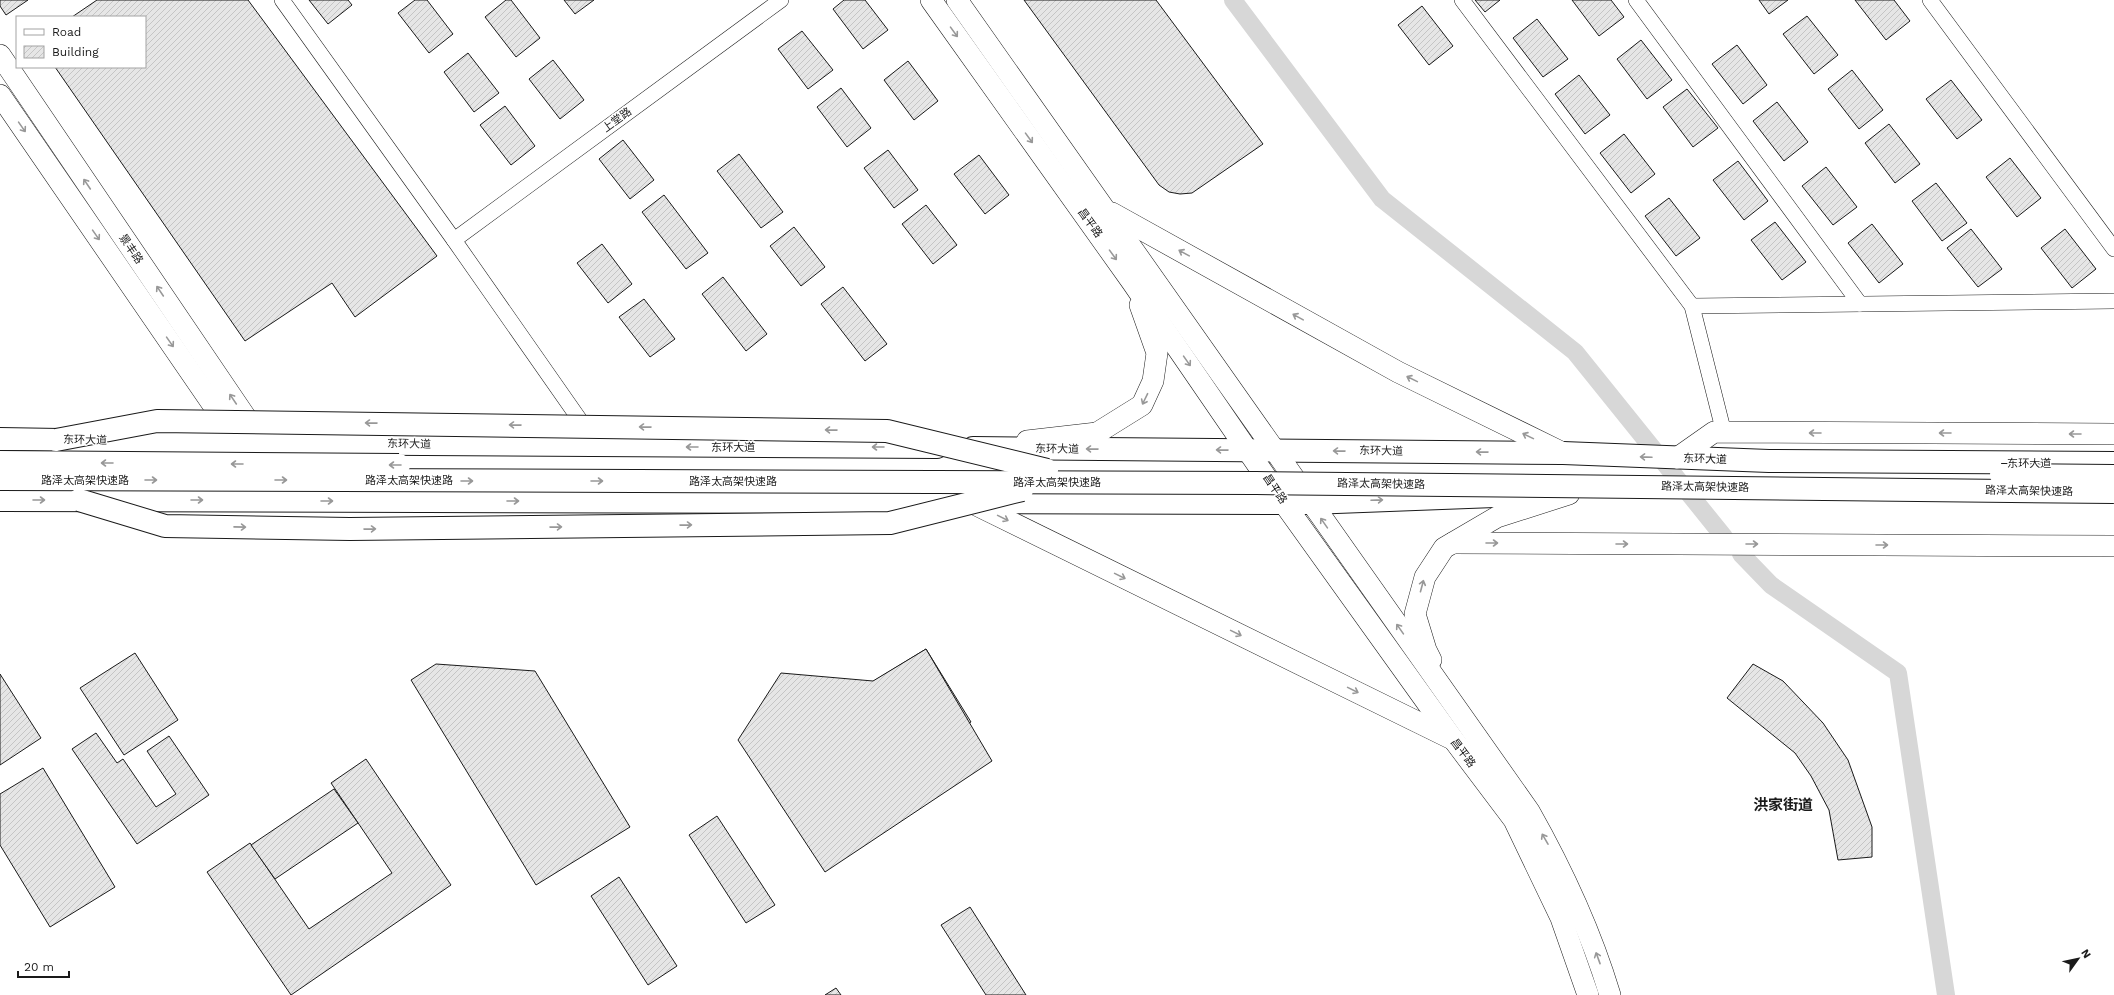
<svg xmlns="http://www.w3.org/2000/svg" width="2114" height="995" viewBox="0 0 2114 995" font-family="'Work Sans','Noto Sans SC',sans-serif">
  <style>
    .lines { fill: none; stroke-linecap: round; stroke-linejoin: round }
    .canal { stroke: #d7d7d7; stroke-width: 18 }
    .building { fill: url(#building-hatch); stroke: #1a1a1a }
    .street-casing { stroke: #1a1a1a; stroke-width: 16 }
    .secondary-casing { stroke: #1a1a1a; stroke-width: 22 }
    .primary-casing { stroke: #1a1a1a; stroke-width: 24 }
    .street { stroke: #fff; stroke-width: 15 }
    .secondary { stroke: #fff; stroke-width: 21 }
    .primary { stroke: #fff; stroke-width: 22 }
    .highway-bridge-casing { stroke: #1a1a1a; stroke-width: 24; stroke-linecap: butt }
    .highway-bridge { stroke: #fff; stroke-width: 22 }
    .oneway { stroke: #989898 }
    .labels { text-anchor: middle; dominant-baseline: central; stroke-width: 3; stroke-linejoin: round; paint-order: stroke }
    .street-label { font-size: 11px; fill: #1a1a1a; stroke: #fff }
    .district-label { font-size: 15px; font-weight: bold; fill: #1a1a1a; stroke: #fff }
  </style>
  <defs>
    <pattern id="building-hatch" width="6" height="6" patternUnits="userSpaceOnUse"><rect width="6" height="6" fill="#e6e6e6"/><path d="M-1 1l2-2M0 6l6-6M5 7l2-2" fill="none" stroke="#c5c5c5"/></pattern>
  </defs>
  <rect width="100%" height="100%" fill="#fff"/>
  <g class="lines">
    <g class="canal">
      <path d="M1233,0L1382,199L1575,352L1724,537"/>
      <path d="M1741,554L1771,585L1898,673L1946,995"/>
    </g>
  </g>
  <g class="building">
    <path d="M0,0H28L6,15L0,6Z"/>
    <path d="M97,0H248L437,256L355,317L332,283L245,341L55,67H145V17H72Z"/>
    <path d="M309,0H348L352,5L328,24Z"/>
    <path d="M415,0H427L453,34L429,53L398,13Z"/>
    <path d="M506,0H511L540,38L516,57L485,17Z"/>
    <path d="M564,0H594L575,14Z"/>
    <path d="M844,0H865L888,30L863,49L833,9Z"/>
    <path d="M1024,0H1156L1263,144L1192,193L1180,194L1169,192L1159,185Z"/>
    <path d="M1475,0H1500L1485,12Z"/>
    <path d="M1572,0H1611L1624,17L1599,36Z"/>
    <path d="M1759,0H1788L1769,14Z"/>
    <path d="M1855,0H1894L1910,21L1886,40Z"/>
    <path d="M1422,6L1453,46L1429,65L1398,25Z"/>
    <path d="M1807,16L1838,55L1814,74L1783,34Z"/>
    <path d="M1537,19L1568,59L1543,77L1513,38Z"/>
    <path d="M802,31L833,70L808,89L778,49Z"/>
    <path d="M1641,40L1672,80L1647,99L1617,59Z"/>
    <path d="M1737,45L1767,85L1743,104L1712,64Z"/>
    <path d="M468,53L499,93L474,112L444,72Z"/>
    <path d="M553,60L584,100L560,119L529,79Z"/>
    <path d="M908,61L938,101L914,120L884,80Z"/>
    <path d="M1852,70L1883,110L1859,129L1828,89Z"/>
    <path d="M1579,75L1610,115L1585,134L1555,94Z"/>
    <path d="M1951,80L1982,120L1957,139L1926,99Z"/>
    <path d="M841,88L871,128L847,147L817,107Z"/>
    <path d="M1687,89L1718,128L1693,147L1663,107Z"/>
    <path d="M1777,102L1808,142L1784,161L1753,121Z"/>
    <path d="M505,106L535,146L511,165L480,125Z"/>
    <path d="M1889,124L1920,164L1895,183L1865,143Z"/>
    <path d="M1624,134L1655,174L1631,193L1600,153Z"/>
    <path d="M623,140L654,180L630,199L599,159Z"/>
    <path d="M888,150L918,190L894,208L864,168Z"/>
    <path d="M739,154L783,212L761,228L717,171Z"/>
    <path d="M979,155L1009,195L985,214L954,174Z"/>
    <path d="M2010,158L2041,198L2017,217L1986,177Z"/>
    <path d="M1738,161L1768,201L1744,220L1713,180Z"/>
    <path d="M1826,167L1857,207L1833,225L1802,186Z"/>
    <path d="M1936,183L1967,223L1942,241L1912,201Z"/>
    <path d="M664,195L708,253L686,269L642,212Z"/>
    <path d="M1669,198L1700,238L1676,256L1645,216Z"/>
    <path d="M926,205L957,245L933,264L902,224Z"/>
    <path d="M1775,222L1806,262L1782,280L1751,240Z"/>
    <path d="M1872,224L1903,264L1879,283L1848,243Z"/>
    <path d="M794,227L825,267L801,286L770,246Z"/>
    <path d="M1971,229L2002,269L1978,287L1947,248Z"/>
    <path d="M2065,229L2096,269L2072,288L2041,248Z"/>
    <path d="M602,244L632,284L608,303L577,263Z"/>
    <path d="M723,277L767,334L746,351L702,294Z"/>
    <path d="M843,287L887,344L865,361L821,304Z"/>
    <path d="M644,299L675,339L650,357L619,317Z"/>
    <path d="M926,649L971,722L896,768L851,695Z"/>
    <path d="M926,649L992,761L825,872L738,740L781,673L873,681Z"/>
    <path d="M135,653L178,720L124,755L80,688Z"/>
    <path d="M436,664L535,671L630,827L536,885L411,680Z"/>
    <path d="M1753,664L1783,681L1823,723L1848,760L1872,827V857L1838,860L1829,810L1811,776L1795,753L1727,698Z"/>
    <path d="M0,674L41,738L0,765Z"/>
    <path d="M96,733L117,763L123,759L156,807L176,794L147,751L169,736L209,795L137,844L72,749Z"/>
    <path d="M366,759L451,885L291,995L207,872L250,843L309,929L392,873L331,783Z"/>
    <path d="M43,768L115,887L50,927L0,845V794Z"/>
    <path d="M334,789L358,823L275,879L251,845Z"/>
    <path d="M717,816L775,905L746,923L689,835Z"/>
    <path d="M619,877L677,966L648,985L591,896Z"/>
    <path d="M970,907L1026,995H986L941,925Z"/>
    <path d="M836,988L841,995H825Z"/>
  </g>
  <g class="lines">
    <g class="street-casing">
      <g id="street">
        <path d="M282,0L454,240L589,433"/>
        <path d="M1462,0L1692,306L1724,433"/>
        <path d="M1636,0L1860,304"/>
        <path d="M1930,0L2114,249"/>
        <path d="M454,240L781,0"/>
        <path d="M1692,306L2114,301"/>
      </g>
    </g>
    <g class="secondary-casing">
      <g id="secondary">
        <path d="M931,0L1132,282L1283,502L1453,739L1514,820L1561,918L1588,995"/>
        <path d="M957,0L1529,811C1563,871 1590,929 1610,995"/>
        <path d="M0,55L257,434"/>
        <path d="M0,95L233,434"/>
        <path d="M1112,213L1398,372L1563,453"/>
        <path d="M1027,441L1097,433L1142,405L1153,381L1157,353L1140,305"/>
        <path d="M1677,458L1714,432L2114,434"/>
        <path d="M968,501L1450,738"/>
        <path d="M1453,543L2114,546"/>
        <path d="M1431,660L1426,650L1415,614L1425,577L1444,548L1497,517L1569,494"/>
      </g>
    </g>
    <g class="primary-casing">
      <g id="primary">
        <path d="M0,439L240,443L937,447"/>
        <path d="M973,448L1563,453L1769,461L2114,463"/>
        <path d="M0,500L1310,503L1521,495"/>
      </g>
    </g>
    <use href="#street" class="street"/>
    <use href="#secondary" class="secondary"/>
    <use href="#primary" class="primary"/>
    <g class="highway-bridge-casing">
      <g id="highway-bridge">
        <path d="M56,440L157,421L887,431L1047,470"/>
        <path d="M0,462L399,465"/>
        <path d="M2001,475L2114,476"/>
        <path d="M0,479L1256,483L2114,492"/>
        <path d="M79,500L165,526L350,529L890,523L1022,490"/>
      </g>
    </g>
    <use href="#highway-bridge" class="highway-bridge"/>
  </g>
  <defs><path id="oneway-shaft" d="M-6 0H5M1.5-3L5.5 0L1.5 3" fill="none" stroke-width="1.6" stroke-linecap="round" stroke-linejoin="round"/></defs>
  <g class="oneway">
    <use href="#oneway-shaft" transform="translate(954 32) rotate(54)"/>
    <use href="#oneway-shaft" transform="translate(22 127) rotate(55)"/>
    <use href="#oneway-shaft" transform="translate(1029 138) rotate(54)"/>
    <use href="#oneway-shaft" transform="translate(87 184) rotate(-124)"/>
    <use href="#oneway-shaft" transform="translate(96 235) rotate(55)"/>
    <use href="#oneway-shaft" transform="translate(1184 253) rotate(-151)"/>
    <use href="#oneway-shaft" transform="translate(1113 255) rotate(54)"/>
    <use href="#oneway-shaft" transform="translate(160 291) rotate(-124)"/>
    <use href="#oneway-shaft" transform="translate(1298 317) rotate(-151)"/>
    <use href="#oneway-shaft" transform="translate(170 342) rotate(55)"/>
    <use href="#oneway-shaft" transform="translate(1187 361) rotate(55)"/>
    <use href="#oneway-shaft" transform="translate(1412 379) rotate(-154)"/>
    <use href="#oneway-shaft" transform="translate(233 399) rotate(-124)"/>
    <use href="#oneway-shaft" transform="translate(1145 399) rotate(116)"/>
    <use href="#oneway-shaft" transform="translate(371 423) rotate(-179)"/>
    <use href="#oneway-shaft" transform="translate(515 425) rotate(-179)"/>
    <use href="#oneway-shaft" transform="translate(645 427) rotate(-179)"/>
    <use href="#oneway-shaft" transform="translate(831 430) rotate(-179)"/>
    <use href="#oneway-shaft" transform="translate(1815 433) rotate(-180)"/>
    <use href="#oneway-shaft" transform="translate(1945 433) rotate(-180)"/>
    <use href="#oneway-shaft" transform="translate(2075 434) rotate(-180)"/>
    <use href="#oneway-shaft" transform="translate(1528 436) rotate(-154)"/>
    <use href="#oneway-shaft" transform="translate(692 447) rotate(-180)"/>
    <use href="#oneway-shaft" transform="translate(878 447) rotate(-180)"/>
    <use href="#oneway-shaft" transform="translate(1092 449) rotate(-179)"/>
    <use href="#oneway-shaft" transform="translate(1222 450) rotate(-179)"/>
    <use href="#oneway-shaft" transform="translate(1339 451) rotate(-179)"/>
    <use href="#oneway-shaft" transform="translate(1482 452) rotate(-179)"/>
    <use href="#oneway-shaft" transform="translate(1646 457) rotate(-178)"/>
    <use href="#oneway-shaft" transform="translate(107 463) rotate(-180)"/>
    <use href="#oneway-shaft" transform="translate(237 464) rotate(-180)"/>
    <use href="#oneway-shaft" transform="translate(395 465) rotate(-180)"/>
    <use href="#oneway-shaft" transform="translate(151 480)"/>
    <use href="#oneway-shaft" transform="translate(281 480)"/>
    <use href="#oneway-shaft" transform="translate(467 481)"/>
    <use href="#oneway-shaft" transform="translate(597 481)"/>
    <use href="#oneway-shaft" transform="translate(39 500)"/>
    <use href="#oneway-shaft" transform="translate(197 500)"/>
    <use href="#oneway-shaft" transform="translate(1377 500) rotate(-2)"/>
    <use href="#oneway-shaft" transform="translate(327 501)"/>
    <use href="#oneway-shaft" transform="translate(513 501)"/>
    <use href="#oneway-shaft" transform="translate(1003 518) rotate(26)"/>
    <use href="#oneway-shaft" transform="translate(1324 523) rotate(-125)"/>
    <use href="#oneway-shaft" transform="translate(686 525) rotate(-1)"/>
    <use href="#oneway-shaft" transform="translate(240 527) rotate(1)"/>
    <use href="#oneway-shaft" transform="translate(556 527) rotate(-1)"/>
    <use href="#oneway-shaft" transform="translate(370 529) rotate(-1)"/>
    <use href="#oneway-shaft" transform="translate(1492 543)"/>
    <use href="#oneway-shaft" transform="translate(1622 544)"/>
    <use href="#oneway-shaft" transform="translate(1752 544)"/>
    <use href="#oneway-shaft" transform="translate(1882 545)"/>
    <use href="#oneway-shaft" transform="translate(1120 576) rotate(26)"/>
    <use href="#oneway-shaft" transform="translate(1422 586) rotate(-75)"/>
    <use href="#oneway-shaft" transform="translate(1400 629) rotate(-125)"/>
    <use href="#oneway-shaft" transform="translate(1236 633) rotate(26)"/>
    <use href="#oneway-shaft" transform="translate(1353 690) rotate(26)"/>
    <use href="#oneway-shaft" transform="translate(1545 839) rotate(-120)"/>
    <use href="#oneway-shaft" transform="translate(1598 958) rotate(-110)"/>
  </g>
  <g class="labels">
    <g class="street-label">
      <text transform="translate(617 120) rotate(-36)">上堂路</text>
      <text transform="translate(1090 223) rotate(54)">昌平路</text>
      <text transform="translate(131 249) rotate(56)">景丰路</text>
      <text transform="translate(85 440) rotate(1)">东环大道</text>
      <text transform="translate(409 444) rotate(1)">东环大道</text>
      <text x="733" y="447">东环大道</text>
      <text transform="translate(1057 449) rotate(1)">东环大道</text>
      <text transform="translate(1381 451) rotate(1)">东环大道</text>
      <text transform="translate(1705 459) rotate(2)">东环大道</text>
      <text x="2029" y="463">东环大道</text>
      <text x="85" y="480">路泽太高架快速路</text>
      <text x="409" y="480">路泽太高架快速路</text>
      <text x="733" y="481">路泽太高架快速路</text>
      <text x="1057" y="482">路泽太高架快速路</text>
      <text transform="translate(1381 484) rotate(1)">路泽太高架快速路</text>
      <text transform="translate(1705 487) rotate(1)">路泽太高架快速路</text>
      <text transform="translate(1275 489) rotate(56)">昌平路</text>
      <text transform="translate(2029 491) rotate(1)">路泽太高架快速路</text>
      <text transform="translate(1463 753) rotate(53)">昌平路</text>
    </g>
    <g class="district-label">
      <text x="1783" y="805">洪家街道</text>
    </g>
  </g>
  <rect x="16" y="16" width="130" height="52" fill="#ffffff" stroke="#a3a3a3"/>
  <rect x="24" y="29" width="20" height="6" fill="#ffffff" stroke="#a3a3a3"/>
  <text x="52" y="36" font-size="12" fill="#1a1a1a">Road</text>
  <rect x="24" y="46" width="20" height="12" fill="url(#building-hatch)" stroke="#a3a3a3"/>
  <text x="52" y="56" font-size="12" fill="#1a1a1a">Building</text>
  <g transform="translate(2078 959) rotate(57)" stroke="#ffffff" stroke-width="3" paint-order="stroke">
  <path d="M0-3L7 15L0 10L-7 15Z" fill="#1a1a1a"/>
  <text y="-6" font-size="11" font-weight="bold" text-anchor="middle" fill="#1a1a1a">N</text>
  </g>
  <path d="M18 971v6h51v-6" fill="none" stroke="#1a1a1a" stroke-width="2"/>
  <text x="24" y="971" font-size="12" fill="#1a1a1a" stroke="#ffffff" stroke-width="3" paint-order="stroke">20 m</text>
</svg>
